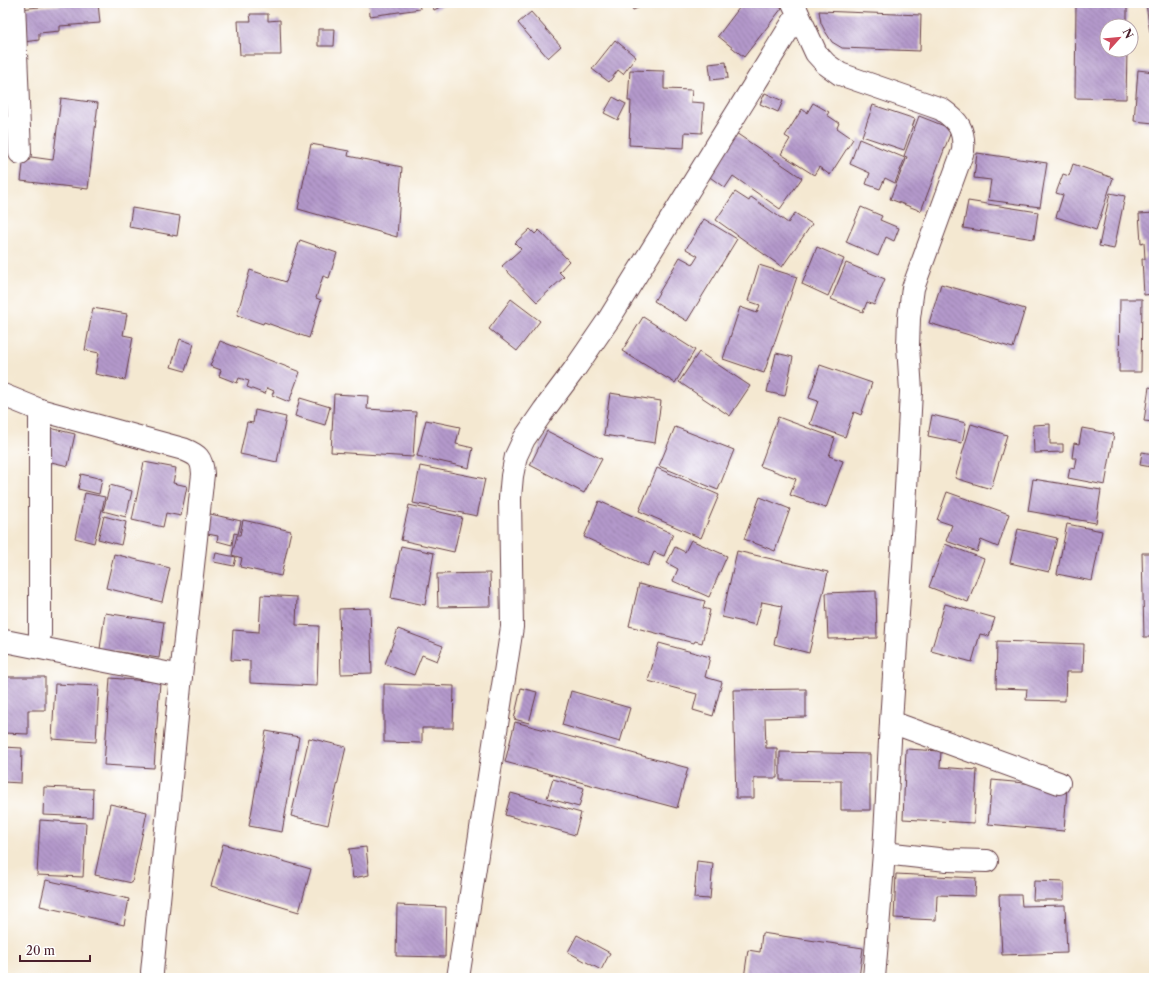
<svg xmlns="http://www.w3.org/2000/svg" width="1157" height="981" viewBox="0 0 1157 981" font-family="'Libre Caslon Text',serif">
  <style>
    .building { fill: url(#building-back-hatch) }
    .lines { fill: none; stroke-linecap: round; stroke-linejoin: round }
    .minor-casing { stroke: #643d44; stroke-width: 24 }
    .minor { stroke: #fff; stroke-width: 22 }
  </style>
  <defs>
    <pattern id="building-back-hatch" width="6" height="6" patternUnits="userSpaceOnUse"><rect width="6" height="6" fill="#b399cb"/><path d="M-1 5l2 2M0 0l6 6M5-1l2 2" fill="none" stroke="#947ca5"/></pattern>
  </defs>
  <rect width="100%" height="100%" fill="#fff"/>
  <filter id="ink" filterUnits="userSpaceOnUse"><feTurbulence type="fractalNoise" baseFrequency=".025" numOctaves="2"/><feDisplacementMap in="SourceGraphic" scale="8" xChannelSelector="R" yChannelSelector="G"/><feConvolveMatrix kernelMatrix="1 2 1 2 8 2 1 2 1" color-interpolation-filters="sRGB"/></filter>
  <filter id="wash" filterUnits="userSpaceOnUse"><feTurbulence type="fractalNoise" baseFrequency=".012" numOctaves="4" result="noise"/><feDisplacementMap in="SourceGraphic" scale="16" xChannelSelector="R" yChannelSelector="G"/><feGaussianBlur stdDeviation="0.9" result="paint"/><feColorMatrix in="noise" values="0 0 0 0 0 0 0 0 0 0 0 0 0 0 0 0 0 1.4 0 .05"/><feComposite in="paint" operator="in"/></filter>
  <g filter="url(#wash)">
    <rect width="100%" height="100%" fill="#f4e8d1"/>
    <g id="blocks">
      <g class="building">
        <path d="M80,3H98L100,23L60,26V31L39,33V40L23,42L19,9Z"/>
        <path d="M369,3H419L420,9L370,16Z"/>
        <path d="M431,3H449L434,10Z"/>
        <path d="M630,3H650L633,10Z"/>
        <path d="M743,3H776L782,8L744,57L718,36Z"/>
        <path d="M1076,3H1127V26H1107V50H1127L1126,99L1075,98Z"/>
        <path d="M1146,3H1154V32L1150,33Z"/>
        <path d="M819,11L921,15L920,51L842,48L832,42L825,31L821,23Z"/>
        <path d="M531,12L561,46L548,58L518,23Z"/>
        <path d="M250,14H268V21L280,20L281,55H240L238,21H251Z"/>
        <path d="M318,29H335L334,46H318Z"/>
        <path d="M3,31H9L11,55H3Z"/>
        <path d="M615,40L636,57L623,74L618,70L609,82L592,69Z"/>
        <path d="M726,62L728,78L711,80L709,64Z"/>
        <path d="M630,70L664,71V89L692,90L691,102L704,103L702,133L685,132L684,148L629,145L631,101H628Z"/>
        <path d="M1138,70L1154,72V123L1134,121Z"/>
        <path d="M765,93L783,101L778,112L760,104Z"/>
        <path d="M613,97L626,104L618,120L604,113Z"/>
        <path d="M61,98L98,103L88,189L21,181L24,156L53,160Z"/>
        <path d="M813,103L829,112L827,115L839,123L837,128L853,139L830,175L819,167L814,175L781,154L790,139L785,136L802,109L807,113Z"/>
        <path d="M873,105L915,119L904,150L862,136Z"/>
        <path d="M919,116L952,129L921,211L890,199L907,157L904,156Z"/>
        <path d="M736,133L802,178L780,209L733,176L725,188L707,175Z"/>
        <path d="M859,139L905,158L895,183L885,178L880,189L866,184L870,173L850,164Z"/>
        <path d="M311,144L349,151L348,156L402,167L397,237L298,209Z"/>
        <path d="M977,153L1047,163L1040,207L988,200L991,180L974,178Z"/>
        <path d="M1073,164L1113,178L1096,230L1056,217L1063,195L1056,193L1063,174L1069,176Z"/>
        <path d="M735,192L749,201L751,197L788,223L795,213L812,224L782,267L716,220Z"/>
        <path d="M1110,193L1125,196L1114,249L1099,246Z"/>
        <path d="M968,201L1038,212L1034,239L963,228Z"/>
        <path d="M861,207L882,216L880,220L899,228L894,241L886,237L878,256L846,242Z"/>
        <path d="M132,208L180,216L177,236L129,227Z"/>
        <path d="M1154,213V294L1144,295L1142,259H1145L1144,242L1141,243L1139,214Z"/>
        <path d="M704,219L737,239L687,321L654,301L680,257L693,264L698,256L686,249Z"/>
        <path d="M530,229L535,234L539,230L569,261L559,272L564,277L537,302L502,266L521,249L515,243Z"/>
        <path d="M300,240L337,253L329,278L323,276L316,298L321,300L309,338L264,322L263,324L237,315L250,270L286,282Z"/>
        <path d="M817,247L844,259L828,296L802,284Z"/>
        <path d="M846,263L885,279L874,305L867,302L863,312L831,299Z"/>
        <path d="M759,265L797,277L764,373L723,359L740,307L757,313L760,305L748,301Z"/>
        <path d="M941,284L1025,309L1013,348L929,323Z"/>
        <path d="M511,299L540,321L517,351L489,329Z"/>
        <path d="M1120,299H1142L1141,372H1119Z"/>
        <path d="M93,308L127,314L123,335L133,337L125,380L95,374L99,353L85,350Z"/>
        <path d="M643,317L695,350L675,383L622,351Z"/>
        <path d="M180,339L194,344L185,371L171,367Z"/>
        <path d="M220,341L300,372L289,402L272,395L274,391L267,388L265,394L247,387L249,381L239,378L237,383L219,376L221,370L210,366Z"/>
        <path d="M699,352L750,386L730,416L679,382Z"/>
        <path d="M776,353L793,357L785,396L767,392Z"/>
        <path d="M820,365L872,383L861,415L854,412L845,437L810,424L818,401L809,398Z"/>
        <path d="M1149,387L1154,388V422L1144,421Z"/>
        <path d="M610,393L661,401L655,443L604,435Z"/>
        <path d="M334,394L368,396L367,409L416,412L413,457L331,452Z"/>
        <path d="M300,398L330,407L325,425L295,416Z"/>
        <path d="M255,410L286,417L277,462L240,454L247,422L253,423Z"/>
        <path d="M932,415L966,423L962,443L928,436Z"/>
        <path d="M778,417L835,438L829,456L843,461L826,508L790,495L796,479L760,466Z"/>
        <path d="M426,420L460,427L456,444L473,448L469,468L417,456Z"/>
        <path d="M971,424L1007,435L991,489L955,478Z"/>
        <path d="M1050,424V444H1063V452L1034,453L1033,425Z"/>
        <path d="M46,427L75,434L68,466L39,459Z"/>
        <path d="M675,427L734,450L718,490L659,466Z"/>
        <path d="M1082,428L1114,434L1105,485L1068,478L1070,468L1075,469L1077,458H1072L1074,443L1079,444Z"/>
        <path d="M547,431L602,459L584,493L530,465Z"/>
        <path d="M1142,452L1153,454L1151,467L1140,465Z"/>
        <path d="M144,462L176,468L173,483L187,486L181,516L166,513L163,527L132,520Z"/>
        <path d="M420,466L485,479L477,516L413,503Z"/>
        <path d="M657,468L719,495L701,538L639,511Z"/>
        <path d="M81,474L102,479L99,494L78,489Z"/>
        <path d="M1033,479L1101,490L1096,523L1028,511Z"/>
        <path d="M110,485L132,491L126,517L103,511Z"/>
        <path d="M947,492L1009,514L998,547L981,540L977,552L946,541L952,525L937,520Z"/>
        <path d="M85,493L105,497L94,543L75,538Z"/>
        <path d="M760,497L790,509L775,551L744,539Z"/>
        <path d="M599,501L673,534L664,556L654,552L648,566L584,537Z"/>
        <path d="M409,505L462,517L454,552L401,540Z"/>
        <path d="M206,513L241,521L238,534L234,533L232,545L217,541L218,536L202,533Z"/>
        <path d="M104,516L126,522L121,545L98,539Z"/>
        <path d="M243,520L291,531L281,576L240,567L242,558L232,555L237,535H240Z"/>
        <path d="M1067,524L1102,531L1092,581L1057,574Z"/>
        <path d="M1018,529L1057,538L1049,572L1010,563Z"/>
        <path d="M691,540L727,556L709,597L673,581L678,569L667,563L675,547L685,552Z"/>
        <path d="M945,544L984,559L968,602L929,587Z"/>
        <path d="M401,546L434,553L425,605L391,598Z"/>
        <path d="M737,551L828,572L809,653L774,644L782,606L762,602L756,625L722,617Z"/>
        <path d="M216,553L236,557L234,566L214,562Z"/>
        <path d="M1142,553H1154V637H1144Z"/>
        <path d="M114,554L170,568L162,602L106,588Z"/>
        <path d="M490,573L491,606L438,607L437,574Z"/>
        <path d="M639,584L705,601L703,608L710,610L702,643L695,641L694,643L629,626Z"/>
        <path d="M876,591L877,638L828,639L826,593Z"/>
        <path d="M261,595L297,597L296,625L319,626L317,686L250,683V661L231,660L233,630L259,632Z"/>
        <path d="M945,604L995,618L989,636L980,634L972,662L931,651Z"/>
        <path d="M370,608L372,673L341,674L339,609Z"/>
        <path d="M105,613L164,622L159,658L100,649Z"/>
        <path d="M398,629L443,646L437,661L422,655L414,675L385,664Z"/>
        <path d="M997,641L1084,644L1083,672H1066L1065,701L1026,700L1027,689L996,688Z"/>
        <path d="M659,643L710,657L705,677L722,682L713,716L693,710L697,694L648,681Z"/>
        <path d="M3,677H45V710H28V734L3,733Z"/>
        <path d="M110,678L160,682L154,768L104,765Z"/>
        <path d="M55,684L99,686L96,742L52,739Z"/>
        <path d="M384,684L454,686L453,728H422V743L384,742Z"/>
        <path d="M521,688L537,692L529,723L514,719Z"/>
        <path d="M806,689V717L765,718L766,748H777V778H754V798H736L733,690Z"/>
        <path d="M571,691L630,708L620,742L562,725Z"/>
        <path d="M515,722L688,768L677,808L505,762Z"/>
        <path d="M266,731L299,737L282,832L249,826Z"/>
        <path d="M309,738L346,747L328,825L291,816Z"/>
        <path d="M3,747L22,748L21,783L3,782Z"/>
        <path d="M906,749L941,751L940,767L977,770L974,823L903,819Z"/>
        <path d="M780,752L870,754V810H841V781L780,780Z"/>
        <path d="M553,779L584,788L579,807L547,798Z"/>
        <path d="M992,780L1067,787L1064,831L988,824Z"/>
        <path d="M44,787L93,789L92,817L43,815Z"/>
        <path d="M511,793L581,813L575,835L505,815Z"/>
        <path d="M110,804L147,812L132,883L95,875Z"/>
        <path d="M40,820L86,823L83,877L37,875Z"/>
        <path d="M223,844L311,869L299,912L211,886Z"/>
        <path d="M366,847L369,875L353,878L349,849Z"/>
        <path d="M697,861L713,863L710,899L694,898Z"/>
        <path d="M896,874L976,878L975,896L937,895L936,920L894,918Z"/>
        <path d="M46,880L129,899L124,925L40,906Z"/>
        <path d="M1034,881L1064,882V900H1033Z"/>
        <path d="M999,895H1021L1022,906L1065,905L1067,953L1002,955Z"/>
        <path d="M397,905L446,907L445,957L396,956Z"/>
        <path d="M762,933L863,948L859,978H744L748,950L760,952Z"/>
        <path d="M577,935L610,953L601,970L568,952Z"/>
      </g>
    </g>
  </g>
  <g filter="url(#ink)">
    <use href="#blocks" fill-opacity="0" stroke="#643d44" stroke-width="1"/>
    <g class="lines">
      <g class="minor-casing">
        <g id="minor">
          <path d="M14,3L20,153"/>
          <path d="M793,3L816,53L826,64L840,74L941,109C958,121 965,129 963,151L913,288L909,318L908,346L911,391L906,489L891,722L884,853L874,978"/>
          <path d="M3,395L40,410L183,449C198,455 202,458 203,474L181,676L152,972"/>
          <path d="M40,410V634"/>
          <path d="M5,641L181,676"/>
          <path d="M891,722L1059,783"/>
          <path d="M884,853L947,860L987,861"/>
          <path d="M458,978L512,627L510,498L512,476L516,456L524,439L544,410L574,370L609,319L798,14"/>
        </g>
      </g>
      <use href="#minor" class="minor"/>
    </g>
  </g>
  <rect width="1157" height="981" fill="none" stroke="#fff" stroke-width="16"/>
  <g transform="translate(1119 38) rotate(63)"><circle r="19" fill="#ffffff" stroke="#b7a5aa"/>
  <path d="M0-3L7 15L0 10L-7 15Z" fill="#d1495b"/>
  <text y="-6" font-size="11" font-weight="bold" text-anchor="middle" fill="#4a1f2b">N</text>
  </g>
  <path d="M20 955v6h70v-6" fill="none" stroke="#4a1f2b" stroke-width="2"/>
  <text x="26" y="955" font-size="12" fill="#4a1f2b" stroke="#ffffff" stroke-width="3" paint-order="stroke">20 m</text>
</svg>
